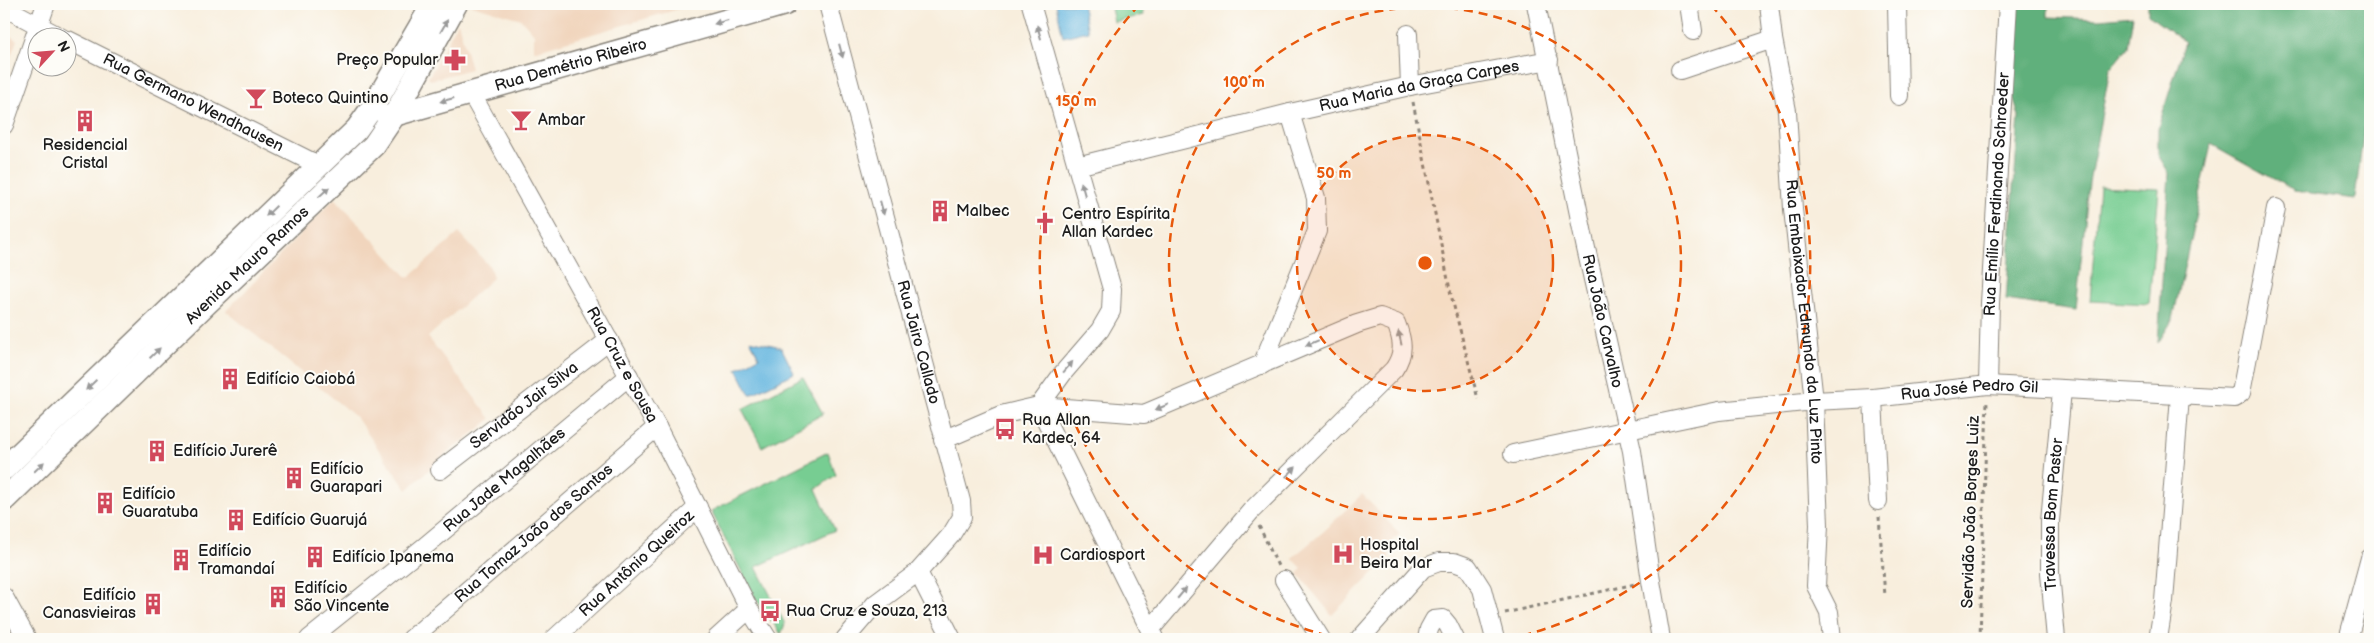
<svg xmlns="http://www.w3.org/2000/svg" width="2374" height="643" viewBox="0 0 2374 643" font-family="'Balsamiq Sans',sans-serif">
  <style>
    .built { fill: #f1d5bd }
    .green { fill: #77cd92; stroke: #4a7457 }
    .forest { fill: #61b07c; stroke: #3e664c }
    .water { fill: #64b5df; stroke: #40687e }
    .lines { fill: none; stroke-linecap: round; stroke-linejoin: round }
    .minor-casing { stroke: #8a857c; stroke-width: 20 }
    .major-casing { stroke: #8a857c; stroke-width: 25 }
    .path { stroke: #8a857c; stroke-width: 3; stroke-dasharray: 4 4; stroke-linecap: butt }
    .minor { stroke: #fff; stroke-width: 18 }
    .major { stroke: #fff; stroke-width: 22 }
    .oneway { fill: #999 }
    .ring { fill: none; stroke: #e8590c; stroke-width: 2.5; stroke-dasharray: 9 6 }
    .labels { text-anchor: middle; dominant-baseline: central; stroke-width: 4; stroke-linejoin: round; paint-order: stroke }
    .poi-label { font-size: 16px; fill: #1c1c1c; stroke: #fdfcf7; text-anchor: start }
    .street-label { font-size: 16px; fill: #1c1c1c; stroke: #fdfcf7 }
    .centre { fill: #e8590c; stroke: #fdfcf7; stroke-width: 2.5 }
    .ring-label { font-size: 15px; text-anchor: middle; font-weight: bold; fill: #e8590c; stroke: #fdfcf7; stroke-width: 4; stroke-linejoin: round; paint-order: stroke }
  </style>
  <rect width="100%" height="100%" fill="#fdfcf7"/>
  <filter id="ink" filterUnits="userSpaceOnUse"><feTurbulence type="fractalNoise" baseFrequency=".02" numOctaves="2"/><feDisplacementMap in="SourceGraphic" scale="10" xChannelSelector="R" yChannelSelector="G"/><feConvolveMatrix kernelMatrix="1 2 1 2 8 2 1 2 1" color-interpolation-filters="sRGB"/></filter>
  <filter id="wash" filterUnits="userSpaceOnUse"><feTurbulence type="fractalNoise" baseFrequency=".0096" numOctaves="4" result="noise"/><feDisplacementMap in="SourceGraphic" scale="20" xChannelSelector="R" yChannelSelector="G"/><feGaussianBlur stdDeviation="1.12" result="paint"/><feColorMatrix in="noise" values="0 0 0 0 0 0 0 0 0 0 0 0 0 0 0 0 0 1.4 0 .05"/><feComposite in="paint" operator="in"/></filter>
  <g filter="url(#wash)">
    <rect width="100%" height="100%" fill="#f8eedd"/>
    <g class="built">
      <path d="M468,4H696L534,51V34L521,19Z"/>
      <path d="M458,22L471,69L431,80L428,78Z"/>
      <path d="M4,32L17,40L4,74Z"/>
      <path d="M335,198L408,278L459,233L490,267L493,278L428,337L491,419L444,456L407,490L356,417L226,311Z"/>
      <path d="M1362,494L1400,534L1393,540L1394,546L1388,551L1389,557L1332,615L1298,574L1302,568L1292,558L1323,532Z"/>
    </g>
    <g class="green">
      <path d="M1110,4H1142L1144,15L1114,22Z"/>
      <path d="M2099,186L2159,189L2149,304L2090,301Z"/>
      <path d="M803,377L823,414L762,447L742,409Z"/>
      <path d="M828,452L836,475L816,489L835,530L756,567L785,624L781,634L755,598L711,511Z"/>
    </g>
    <g class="forest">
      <path d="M2018,4H2048V17L2099,19L2133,16L2128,47L2110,69L2089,183L2076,310L2006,300L2019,116L2013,96Z"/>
      <path d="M2148,4H2370V82L2355,199L2295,191L2211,144L2173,319L2158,343L2169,173L2158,155V128L2185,42L2148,15Z"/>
    </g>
    <g class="water">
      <path d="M1056,4H1082L1088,31L1063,37Z"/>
      <path d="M750,340L781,347L794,373L750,395L737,369L759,357Z"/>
    </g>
  </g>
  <g filter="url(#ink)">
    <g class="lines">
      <g class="minor-casing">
        <g id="minor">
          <path id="s1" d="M828,4L961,501L962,517L951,535L918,572L875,604L845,639"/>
          <path d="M1031,4L1112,289L1111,311L1100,330L1063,373L1039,406"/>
          <path id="s2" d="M1536,4L1585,244L1632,451L1651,581L1661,639"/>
          <path d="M1689,4L1693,31"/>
          <path id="s3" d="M1769,4L1773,39L1787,111L1793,209L1814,401L1819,525L1816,586L1829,612L1832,639"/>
          <path d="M1897,4L1899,96"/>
          <path d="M4,7L62,38"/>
          <path d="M1408,34L1410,86"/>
          <path id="s4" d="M68,40L318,165"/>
          <path d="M1680,70L1773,39"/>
          <path id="s5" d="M471,93L657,427L749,609L768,639"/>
          <path id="s6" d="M1290,113L1410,86L1549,60"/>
          <path d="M4,125L46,4"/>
          <path d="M1077,166L1290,113L1316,198L1317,231L1262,365"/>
          <path id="s7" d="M1988,385L1990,303L2008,4"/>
          <path d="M1873,398L1878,501"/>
          <path d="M1039,406L1154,638"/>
          <path d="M943,440L1001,415L1039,406L1144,414L1357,324L1380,317L1396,323C1403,341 1405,353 1394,369L1251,511L1150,630"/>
          <path id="s8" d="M1513,454L1719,411L1814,401L1873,398L1988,385L2234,398L2241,393L2276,208"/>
          <path id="s9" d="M440,470L609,340"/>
          <path d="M918,572L952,639"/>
          <path d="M1284,580L1321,639"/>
          <path d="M4,597L27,639"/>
          <path id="s10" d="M309,639L424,547L629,376"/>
          <path id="s11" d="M411,639L657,427"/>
          <path id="s12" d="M554,639L698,507"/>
          <path d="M716,639L749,609"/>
          <path d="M1360,639L1423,568L1439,562H1454L1468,567L1482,589L1495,639"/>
          <path d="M1427,639L1429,629L1434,620L1443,619L1448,625L1455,639"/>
          <path id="s13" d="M2056,639L2050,573V521L2062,390"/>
          <path d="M2158,639L2164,601L2180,396"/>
          <path d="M2348,639L2370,558"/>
        </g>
      </g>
      <g class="major-casing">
        <g id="major">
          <path id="s14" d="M387,117L785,4"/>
          <path d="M4,469L357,129L374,105L433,4"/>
          <path id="s15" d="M4,500L206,304L374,145L395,114L456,4"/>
        </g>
      </g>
      <g class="path">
        <path d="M1413,102L1451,295L1478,399"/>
        <path d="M1879,517L1885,596"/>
        <path d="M1259,526L1278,566"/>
        <path d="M1505,613L1635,584"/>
        <path d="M1980,639L1987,401"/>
      </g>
      <use href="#minor" class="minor"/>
      <use href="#major" class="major"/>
    </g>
    <defs><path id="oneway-solid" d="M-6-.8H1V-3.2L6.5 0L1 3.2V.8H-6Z" transform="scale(1.25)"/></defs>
    <g class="oneway">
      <use href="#oneway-solid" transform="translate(721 22) rotate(164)"/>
      <use href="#oneway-solid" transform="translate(444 26) rotate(-61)"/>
      <use href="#oneway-solid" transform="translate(1039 32) rotate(-106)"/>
      <use href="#oneway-solid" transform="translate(841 51) rotate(75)"/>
      <use href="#oneway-solid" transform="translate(447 100) rotate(165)"/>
      <use href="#oneway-solid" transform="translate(1083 189) rotate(-106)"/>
      <use href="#oneway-solid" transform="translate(324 192) rotate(-43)"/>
      <use href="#oneway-solid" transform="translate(882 208) rotate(75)"/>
      <use href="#oneway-solid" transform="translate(271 211) rotate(136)"/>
      <use href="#oneway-solid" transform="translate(1400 338) rotate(-102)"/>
      <use href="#oneway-solid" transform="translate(1312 343) rotate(157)"/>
      <use href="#oneway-solid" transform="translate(155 353) rotate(-44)"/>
      <use href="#oneway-solid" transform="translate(1068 367) rotate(-49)"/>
      <use href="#oneway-solid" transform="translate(91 385) rotate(136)"/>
      <use href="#oneway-solid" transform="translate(1162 407) rotate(157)"/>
      <use href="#oneway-solid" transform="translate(39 467) rotate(-44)"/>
      <use href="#oneway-solid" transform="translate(1291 472) rotate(-45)"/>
      <use href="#oneway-solid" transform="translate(1182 593) rotate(-50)"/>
    </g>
  </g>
  <circle cx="1425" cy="263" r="128" fill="#e8590c" fill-opacity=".12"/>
  <g class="ring">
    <circle cx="1425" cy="263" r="128"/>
    <circle cx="1425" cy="263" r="256"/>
    <path d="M1342 639A385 385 0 0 1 1139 5M1711 5A385 385 0 0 1 1508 639"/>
  </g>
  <defs>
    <g id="pharmacy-bare" transform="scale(1.725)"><path d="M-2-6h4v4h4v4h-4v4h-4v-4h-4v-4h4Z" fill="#d1495b" stroke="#fdfcf7" stroke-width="2.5" paint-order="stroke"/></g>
    <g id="bar-bare" transform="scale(1.725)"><path d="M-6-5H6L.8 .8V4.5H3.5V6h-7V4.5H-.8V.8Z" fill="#d1495b" stroke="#fdfcf7" stroke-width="2.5" paint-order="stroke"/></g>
    <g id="building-bare" transform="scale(1.725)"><path d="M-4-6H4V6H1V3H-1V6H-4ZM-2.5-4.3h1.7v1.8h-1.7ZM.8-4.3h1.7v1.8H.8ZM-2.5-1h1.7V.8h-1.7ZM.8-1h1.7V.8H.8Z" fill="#d1495b" stroke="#fdfcf7" stroke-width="2.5" paint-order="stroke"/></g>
    <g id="church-bare" transform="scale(1.725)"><path d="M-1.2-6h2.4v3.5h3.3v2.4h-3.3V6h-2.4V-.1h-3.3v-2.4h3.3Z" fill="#d1495b" stroke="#fdfcf7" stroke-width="2.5" paint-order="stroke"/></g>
    <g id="bus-bare" transform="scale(1.725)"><path d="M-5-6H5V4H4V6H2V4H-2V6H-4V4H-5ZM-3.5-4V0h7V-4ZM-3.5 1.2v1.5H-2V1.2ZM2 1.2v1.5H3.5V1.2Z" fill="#d1495b" stroke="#fdfcf7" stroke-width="2.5" paint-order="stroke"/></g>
    <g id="hospital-bare" transform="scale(1.725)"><path d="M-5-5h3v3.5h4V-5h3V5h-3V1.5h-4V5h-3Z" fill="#d1495b" stroke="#fdfcf7" stroke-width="2.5" paint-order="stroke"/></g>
  </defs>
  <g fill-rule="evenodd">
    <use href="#pharmacy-bare" x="455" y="60"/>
    <use href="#bar-bare" x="256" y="98"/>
    <use href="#bar-bare" x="521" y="120"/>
    <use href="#building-bare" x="85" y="121"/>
    <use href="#building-bare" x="940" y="211"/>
    <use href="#church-bare" x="1045" y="223"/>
    <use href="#building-bare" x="230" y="379"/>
    <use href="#bus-bare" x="1005" y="429"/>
    <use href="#building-bare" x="157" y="451"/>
    <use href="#building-bare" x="294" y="478"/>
    <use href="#building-bare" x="105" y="503"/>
    <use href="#building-bare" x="236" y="520"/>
    <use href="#hospital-bare" x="1343" y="554"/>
    <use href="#hospital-bare" x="1043" y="555"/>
    <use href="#building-bare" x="315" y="557"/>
    <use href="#building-bare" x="181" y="560"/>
    <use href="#building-bare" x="278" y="597"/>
    <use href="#building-bare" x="153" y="604"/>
    <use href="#bus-bare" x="770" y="611"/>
  </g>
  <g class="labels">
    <g class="poi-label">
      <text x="438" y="60" text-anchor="end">Preço Popular</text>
      <text x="272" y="98">Boteco Quintino</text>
      <text x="538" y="120">Ambar</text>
      <text x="85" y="145" text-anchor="middle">Residencial<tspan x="85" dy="18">Cristal</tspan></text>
      <text x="956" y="211">Malbec</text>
      <text x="1062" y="214">Centro Espírita<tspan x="1062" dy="18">Allan Kardec</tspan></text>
      <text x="246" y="379">Edifício Caiobá</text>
      <text x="1022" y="420">Rua Allan<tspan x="1022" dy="18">Kardec, 64</tspan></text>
      <text x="173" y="451">Edifício Jurerê</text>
      <text x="310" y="469">Edifício<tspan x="310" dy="18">Guarapari</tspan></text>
      <text x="122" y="494">Edifício<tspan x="122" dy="18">Guaratuba</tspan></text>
      <text x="252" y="520">Edifício Guarujá</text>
      <text x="1360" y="545">Hospital<tspan x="1360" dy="18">Beira Mar</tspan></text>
      <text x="198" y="551">Edifício<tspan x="198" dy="18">Tramandaí</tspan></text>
      <text x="1060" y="555">Cardiosport</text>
      <text x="332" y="557">Edifício Ipanema</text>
      <text x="294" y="588">Edifício<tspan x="294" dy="18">São Vincente</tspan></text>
      <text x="136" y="595" text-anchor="end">Edifício<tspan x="136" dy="18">Canasvieiras</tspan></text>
      <text x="786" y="611">Rua Cruz e Souza, 213</text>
    </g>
    <g class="street-label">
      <text stroke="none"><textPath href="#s14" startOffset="191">Rua Demétrio Ribeiro</textPath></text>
      <text stroke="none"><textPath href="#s6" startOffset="132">Rua Maria da Graça Carpes</textPath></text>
      <text stroke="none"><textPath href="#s4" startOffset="140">Rua Germano Wendhausen</textPath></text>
      <text stroke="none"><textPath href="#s7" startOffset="191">Rua Emílio Ferdinando Schroeder</textPath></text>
      <text stroke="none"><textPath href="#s15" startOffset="338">Avenida Mauro Ramos</textPath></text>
      <text stroke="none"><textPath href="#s2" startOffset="324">Rua João Carvalho</textPath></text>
      <text stroke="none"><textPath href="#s3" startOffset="320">Rua Embaixador Edmundo da Luz Pinto</textPath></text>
      <text stroke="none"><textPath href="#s1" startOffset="350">Rua Jairo Callado</textPath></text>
      <text stroke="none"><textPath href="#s5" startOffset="311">Rua Cruz e Sousa</textPath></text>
      <text stroke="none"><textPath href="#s8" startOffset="462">Rua José Pedro Gil</textPath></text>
      <text stroke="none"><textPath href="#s9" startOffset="106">Servidão Jair Silva</textPath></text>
      <text stroke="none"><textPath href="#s10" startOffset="252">Rua Jade Magalhães</textPath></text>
      <text transform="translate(1971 512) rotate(-88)">Servidão João Borges Luiz</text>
      <text stroke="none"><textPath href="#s13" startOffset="125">Travessa Bom Pastor</textPath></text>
      <text stroke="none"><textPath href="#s11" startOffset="162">Rua Tomaz João dos Santos</textPath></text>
      <text stroke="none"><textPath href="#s12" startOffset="112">Rua Antônio Queiroz</textPath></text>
    </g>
  </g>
  <circle cx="1425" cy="263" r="8" class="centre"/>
  <g class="ring-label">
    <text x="1244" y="87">100 m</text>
    <text x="1076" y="106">150 m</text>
    <text x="1334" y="178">50 m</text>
  </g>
  <rect width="2374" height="643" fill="none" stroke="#fdfcf7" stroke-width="20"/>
  <g transform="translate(52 52) rotate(64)"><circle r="24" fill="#fdfcf7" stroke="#a3a29f"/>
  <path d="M0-4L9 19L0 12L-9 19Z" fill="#d1495b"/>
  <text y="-8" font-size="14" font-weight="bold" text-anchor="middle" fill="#1c1c1c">N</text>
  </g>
</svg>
